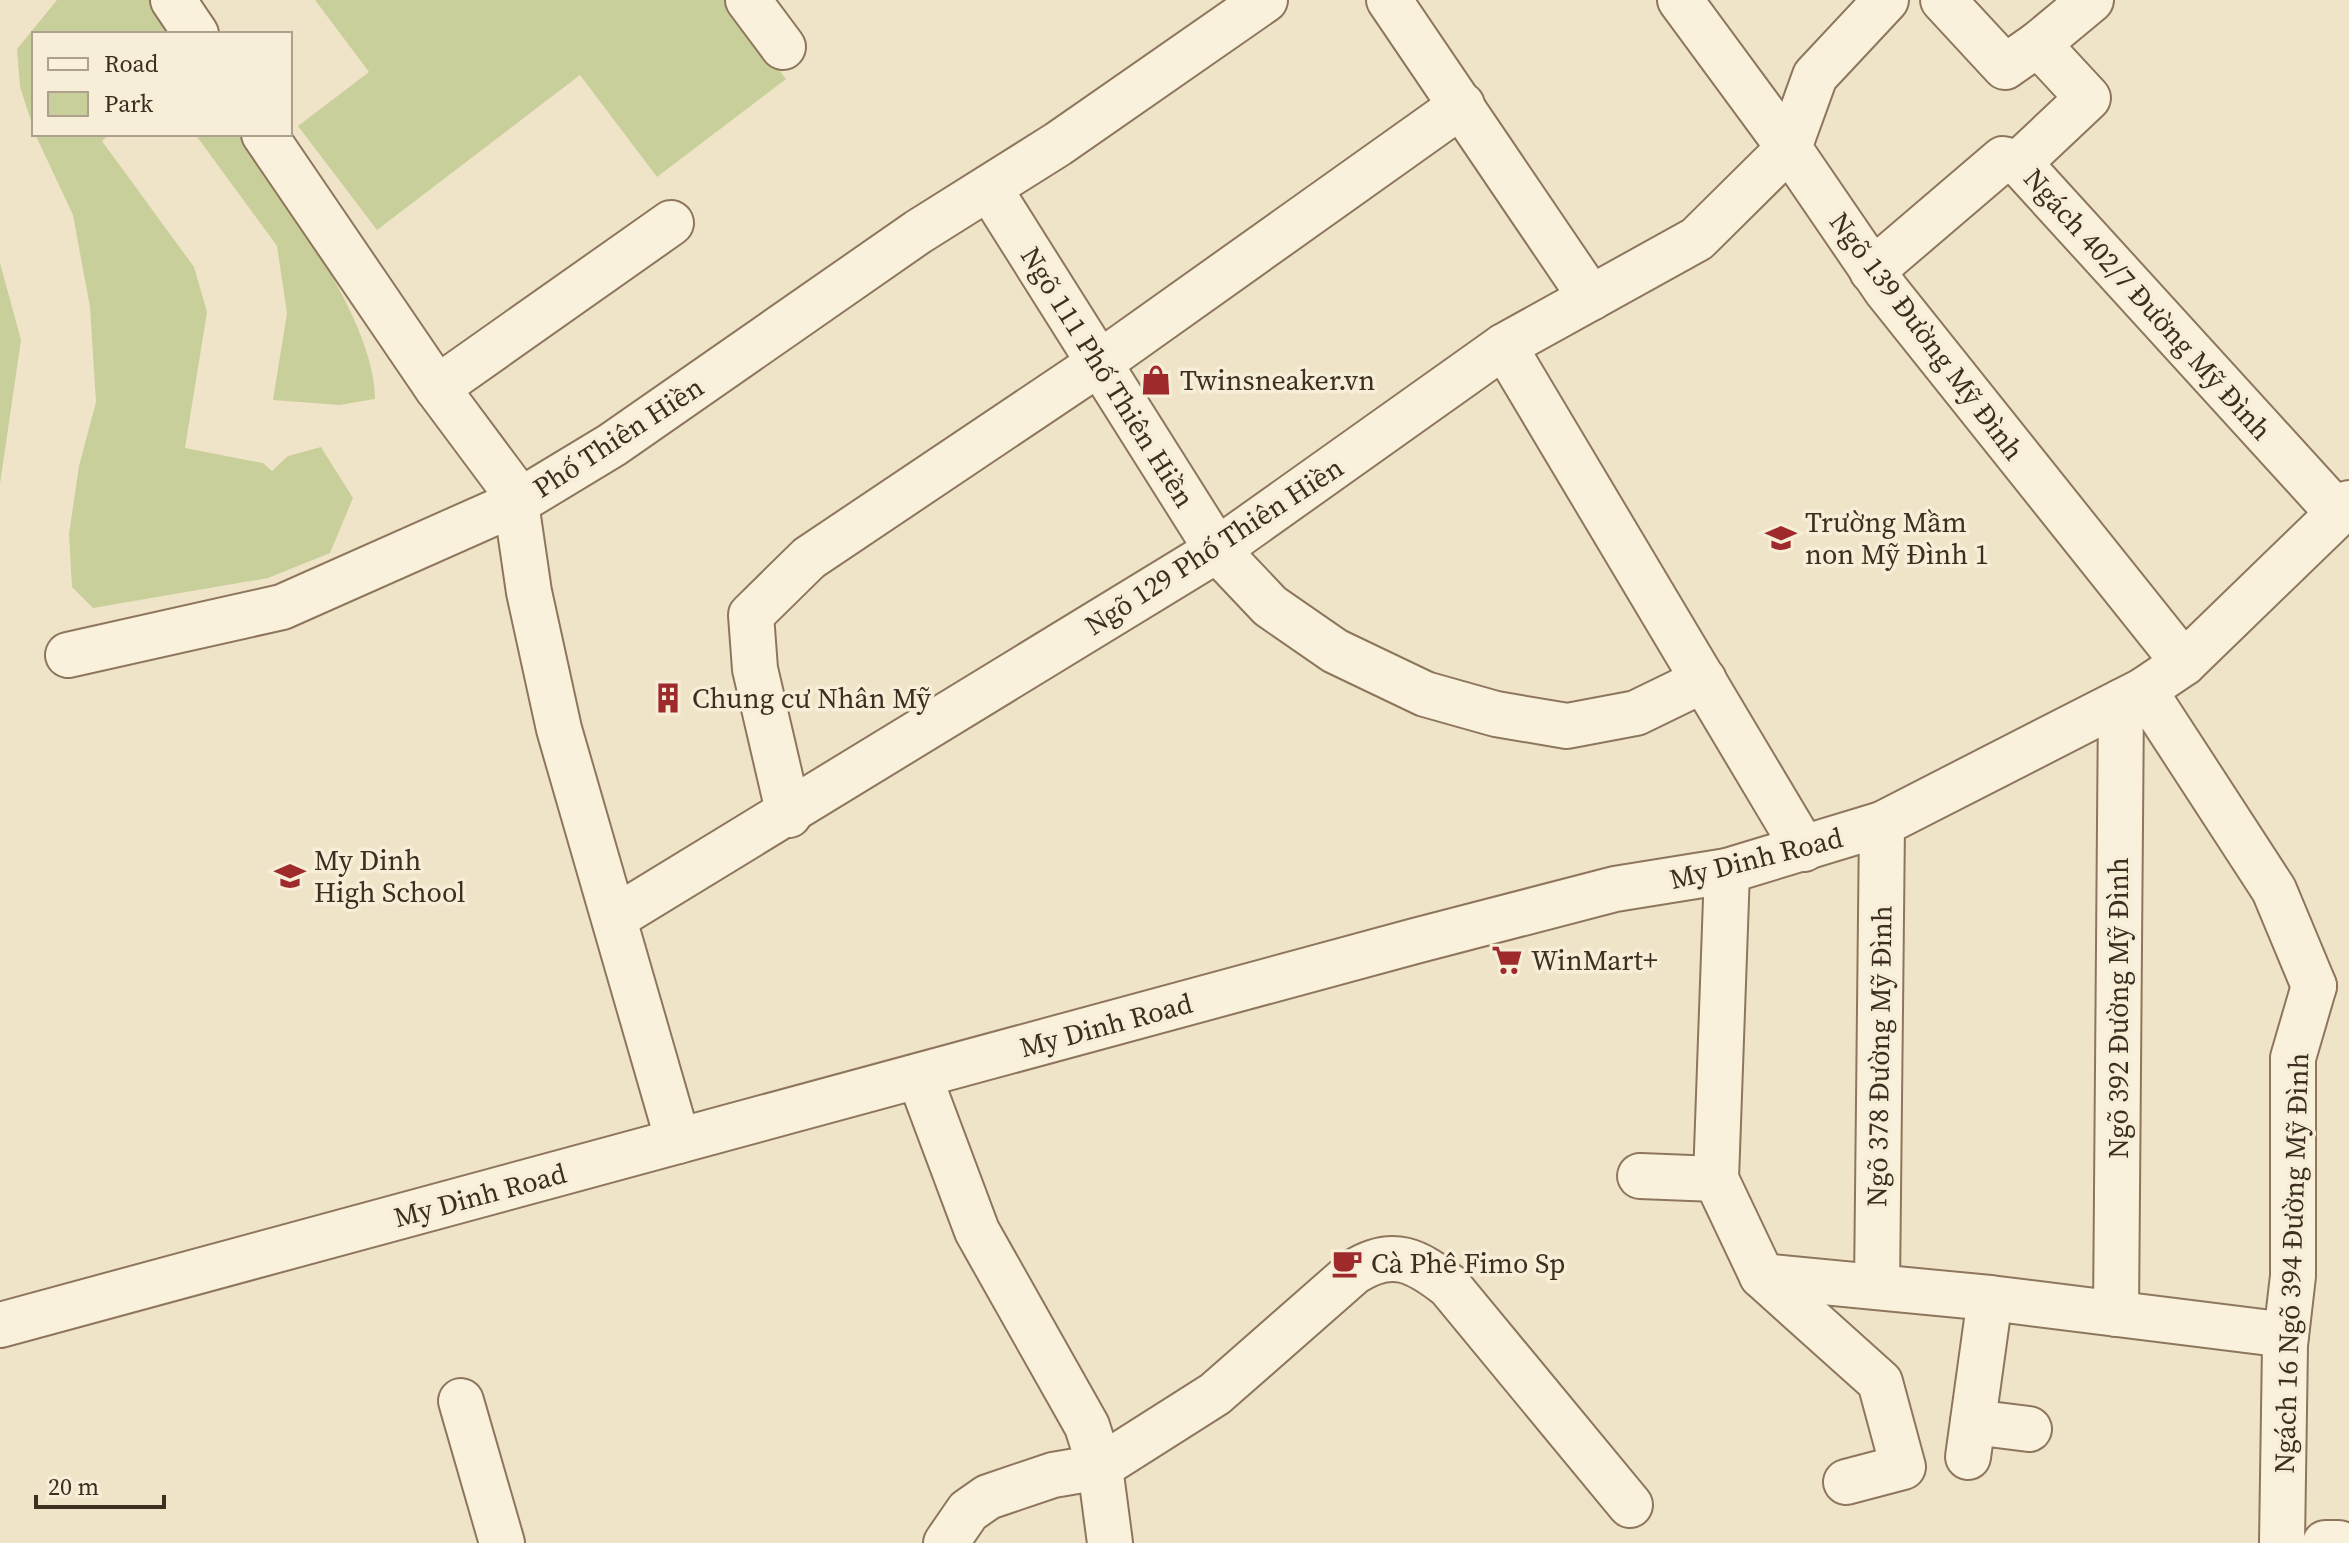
<svg xmlns="http://www.w3.org/2000/svg" width="2349" height="1543" viewBox="0 0 2349 1543" font-family="'Source Serif 4',serif">
  <style>
    .green { fill: #c9cf9b }
    .lines { fill: none; stroke-linecap: round; stroke-linejoin: round }
    .minor-casing { stroke: #8d765c; stroke-width: 48 }
    .minor { stroke: #faf1dc; stroke-width: 44 }
    .labels { text-anchor: middle; dominant-baseline: central; stroke-width: 7; stroke-linejoin: round; paint-order: stroke }
    .street-label { font-size: 28px; fill: #3d2e20; stroke: #f7eed8 }
    .poi-label { font-size: 28px; fill: #3d2e20; stroke: #f7eed8; text-anchor: start }
  </style>
  <rect width="100%" height="100%" fill="#f0e4c8"/>
  <g class="green">
    <path d="M57,0H150L173,34H34V130L20,87L17,49Z"/>
    <path d="M315,0H726L786,79L657,177L580,75L377,230L298,126L369,72Z"/>
    <path d="M35,134H110L102,141L194,267L207,312L185,448L263,463L272,471L288,456L321,447L353,498L330,553L268,578L93,608L72,587L69,534L79,466L96,402L90,307L73,215Z"/>
    <path d="M195,134H241L247,142C288,207 375,322 375,399L339,405L273,400L287,313L277,246Z"/>
    <path d="M0,263L21,340L0,484Z"/>
  </g>
  <g class="lines">
    <g class="minor-casing">
      <g id="minor">
        <path d="M173,0L196,34"/>
        <path d="M748,0L783,47"/>
        <path d="M1389,0L1591,298"/>
        <path d="M1680,0L1789,148L1886,290L2184,663"/>
        <path d="M1943,0L2005,67L2038,44"/>
        <path d="M2091,0L2038,44L2088,98L2019,163L2338,513"/>
        <path d="M989,188L1217,550L1270,606L1335,651L1425,694L1496,714L1567,726L1636,713L1704,680"/>
        <path d="M1872,271L2003,159L2019,163"/>
        <path d="M1504,346L1804,849"/>
        <path d="M437,388L671,223"/>
        <path d="M68,655L282,607L516,503L510,486L437,388L264,134"/>
        <path d="M2144,690L2274,890L2314,986"/>
        <path d="M789,815L755,669L751,615L809,558L1098,364L1462,105"/>
        <path d="M1727,871L1716,1179L1762,1276L1880,1382L1903,1467L1846,1482"/>
        <path d="M616,917L1217,550L1504,346L1697,239L1789,148L1815,76L1886,0"/>
        <path d="M919,1076L977,1231L1087,1426L1100,1467L1110,1543"/>
        <path d="M678,1141L559,729L529,592L516,503L612,445L918,232L1058,144L1265,0"/>
        <path d="M1640,1176L1716,1179"/>
        <path d="M1762,1276L1990,1298L2286,1335"/>
        <path d="M1877,1287L1882,824"/>
        <path d="M2116,1314L2121,702"/>
        <path d="M0,1325L1415,941L1615,889L1727,871L1882,824L2144,690L2184,663L2349,503"/>
        <path d="M461,1401L502,1543"/>
        <path d="M1973,1422L2029,1429"/>
        <path d="M1968,1457L1990,1298"/>
        <path d="M946,1543L968,1511L988,1497L1053,1475L1100,1467L1215,1394L1354,1272C1393,1247 1417,1261 1449,1286L1630,1505"/>
        <path d="M2282,1543L2285,1345L2293,1276V1058L2314,986"/>
        <path d="M2325,1543H2339"/>
      </g>
    </g>
    <use href="#minor" class="minor"/>
  </g>
  <defs>
    <g id="shop-bare" transform="scale(2.4)"><path d="M-5-2.5h2.3a2.7 3.5 0 0 1 5.4 0H5L5.5 6h-11ZM-1.5-2.5h3a1.5 2.3 0 0 0-3 0Z" fill="#9e2a2b" stroke="#f7eed8" stroke-width="2.5" paint-order="stroke"/></g>
    <g id="school-bare" transform="scale(2.4)"><path d="M0-5L7-2L0 1L-7-2ZM-4 1L0 2.5L4 1V4Q0 6-4 4Z" fill="#9e2a2b" stroke="#f7eed8" stroke-width="2.5" paint-order="stroke"/></g>
    <g id="building-bare" transform="scale(2.4)"><path d="M-4-6H4V6H1V3H-1V6H-4ZM-2.5-4.3h1.7v1.8h-1.7ZM.8-4.3h1.7v1.8H.8ZM-2.5-1h1.7V.8h-1.7ZM.8-1h1.7V.8H.8Z" fill="#9e2a2b" stroke="#f7eed8" stroke-width="2.5" paint-order="stroke"/></g>
    <g id="supermarket-bare" transform="scale(2.4)"><path d="M-6-5.5h2.5l.6 2H6L4.5 2H-2.5L-4.4-4H-6ZM-1.5 3.2a1.3 1.3 0 1 0 .1 0ZM3 3.2a1.3 1.3 0 1 0 .1 0Z" fill="#9e2a2b" stroke="#f7eed8" stroke-width="2.5" paint-order="stroke"/></g>
    <g id="cafe-bare" transform="scale(2.4)"><path d="M-5.5-4.5H6V0H3Q3 3.5 0 3.5H-2.5Q-5.5 3.5-5.5 0ZM3-3.2v2h1.7v-2ZM-6 4.5H4V6H-6Z" fill="#9e2a2b" stroke="#f7eed8" stroke-width="2.5" paint-order="stroke"/></g>
  </defs>
  <g fill-rule="evenodd">
    <use href="#shop-bare" x="1156" y="380"/>
    <use href="#school-bare" x="1781" y="538"/>
    <use href="#building-bare" x="668" y="698"/>
    <use href="#school-bare" x="290" y="876"/>
    <use href="#supermarket-bare" x="1507" y="960"/>
    <use href="#cafe-bare" x="1347" y="1263"/>
  </g>
  <g class="labels">
    <g class="street-label">
      <text transform="translate(2148 304) rotate(48)">Ngách 402/7 Đường Mỹ Đình</text>
      <text transform="translate(1927 336) rotate(53)">Ngõ 139 Đường Mỹ Đình</text>
      <text transform="translate(1108 377) rotate(58)">Ngõ 111 Phố Thiên Hiền</text>
      <text transform="translate(618 437) rotate(-33)">Phố Thiên Hiền</text>
      <text transform="translate(1214 546) rotate(-33)">Ngõ 129 Phố Thiên Hiền</text>
      <text transform="translate(1756 858) rotate(-14)">My Dinh Road</text>
      <text transform="translate(2118 1008) rotate(-90)">Ngõ 392 Đường Mỹ Đình</text>
      <text transform="translate(1106 1025) rotate(-15)">My Dinh Road</text>
      <text transform="translate(1879 1056) rotate(-89)">Ngõ 378 Đường Mỹ Đình</text>
      <text transform="translate(480 1195) rotate(-15)">My Dinh Road</text>
      <text transform="translate(2291 1263) rotate(-88)">Ngách 16 Ngõ 394 Đường Mỹ Đình</text>
    </g>
    <g class="poi-label">
      <text x="1180" y="380">Twinsneaker.vn</text>
      <text x="1805" y="522">Trường Mầm<tspan x="1805" dy="32">non Mỹ Đình 1</tspan></text>
      <text x="692" y="698">Chung cư Nhân Mỹ</text>
      <text x="314" y="860">My Dinh<tspan x="314" dy="32">High School</tspan></text>
      <text x="1531" y="960">WinMart+</text>
      <text x="1371" y="1263">Cà Phê Fimo Sp</text>
    </g>
  </g>
  <rect x="32" y="32" width="260" height="104" fill="#f7eed8" stroke="#ada18e" stroke-width="2"/>
  <rect x="48" y="58" width="40" height="12" fill="#faf1dc" stroke="#ada18e" stroke-width="2"/>
  <text x="104" y="72" font-size="24" fill="#3d2e20">Road</text>
  <rect x="48" y="92" width="40" height="24" fill="#c9cf9b" stroke="#ada18e" stroke-width="2"/>
  <text x="104" y="112" font-size="24" fill="#3d2e20">Park</text>
  <path d="M36 1495v12h128v-12" fill="none" stroke="#3d2e20" stroke-width="4"/>
  <text x="48" y="1495" font-size="24" fill="#3d2e20" stroke="#f7eed8" stroke-width="6" paint-order="stroke">20 m</text>
</svg>
